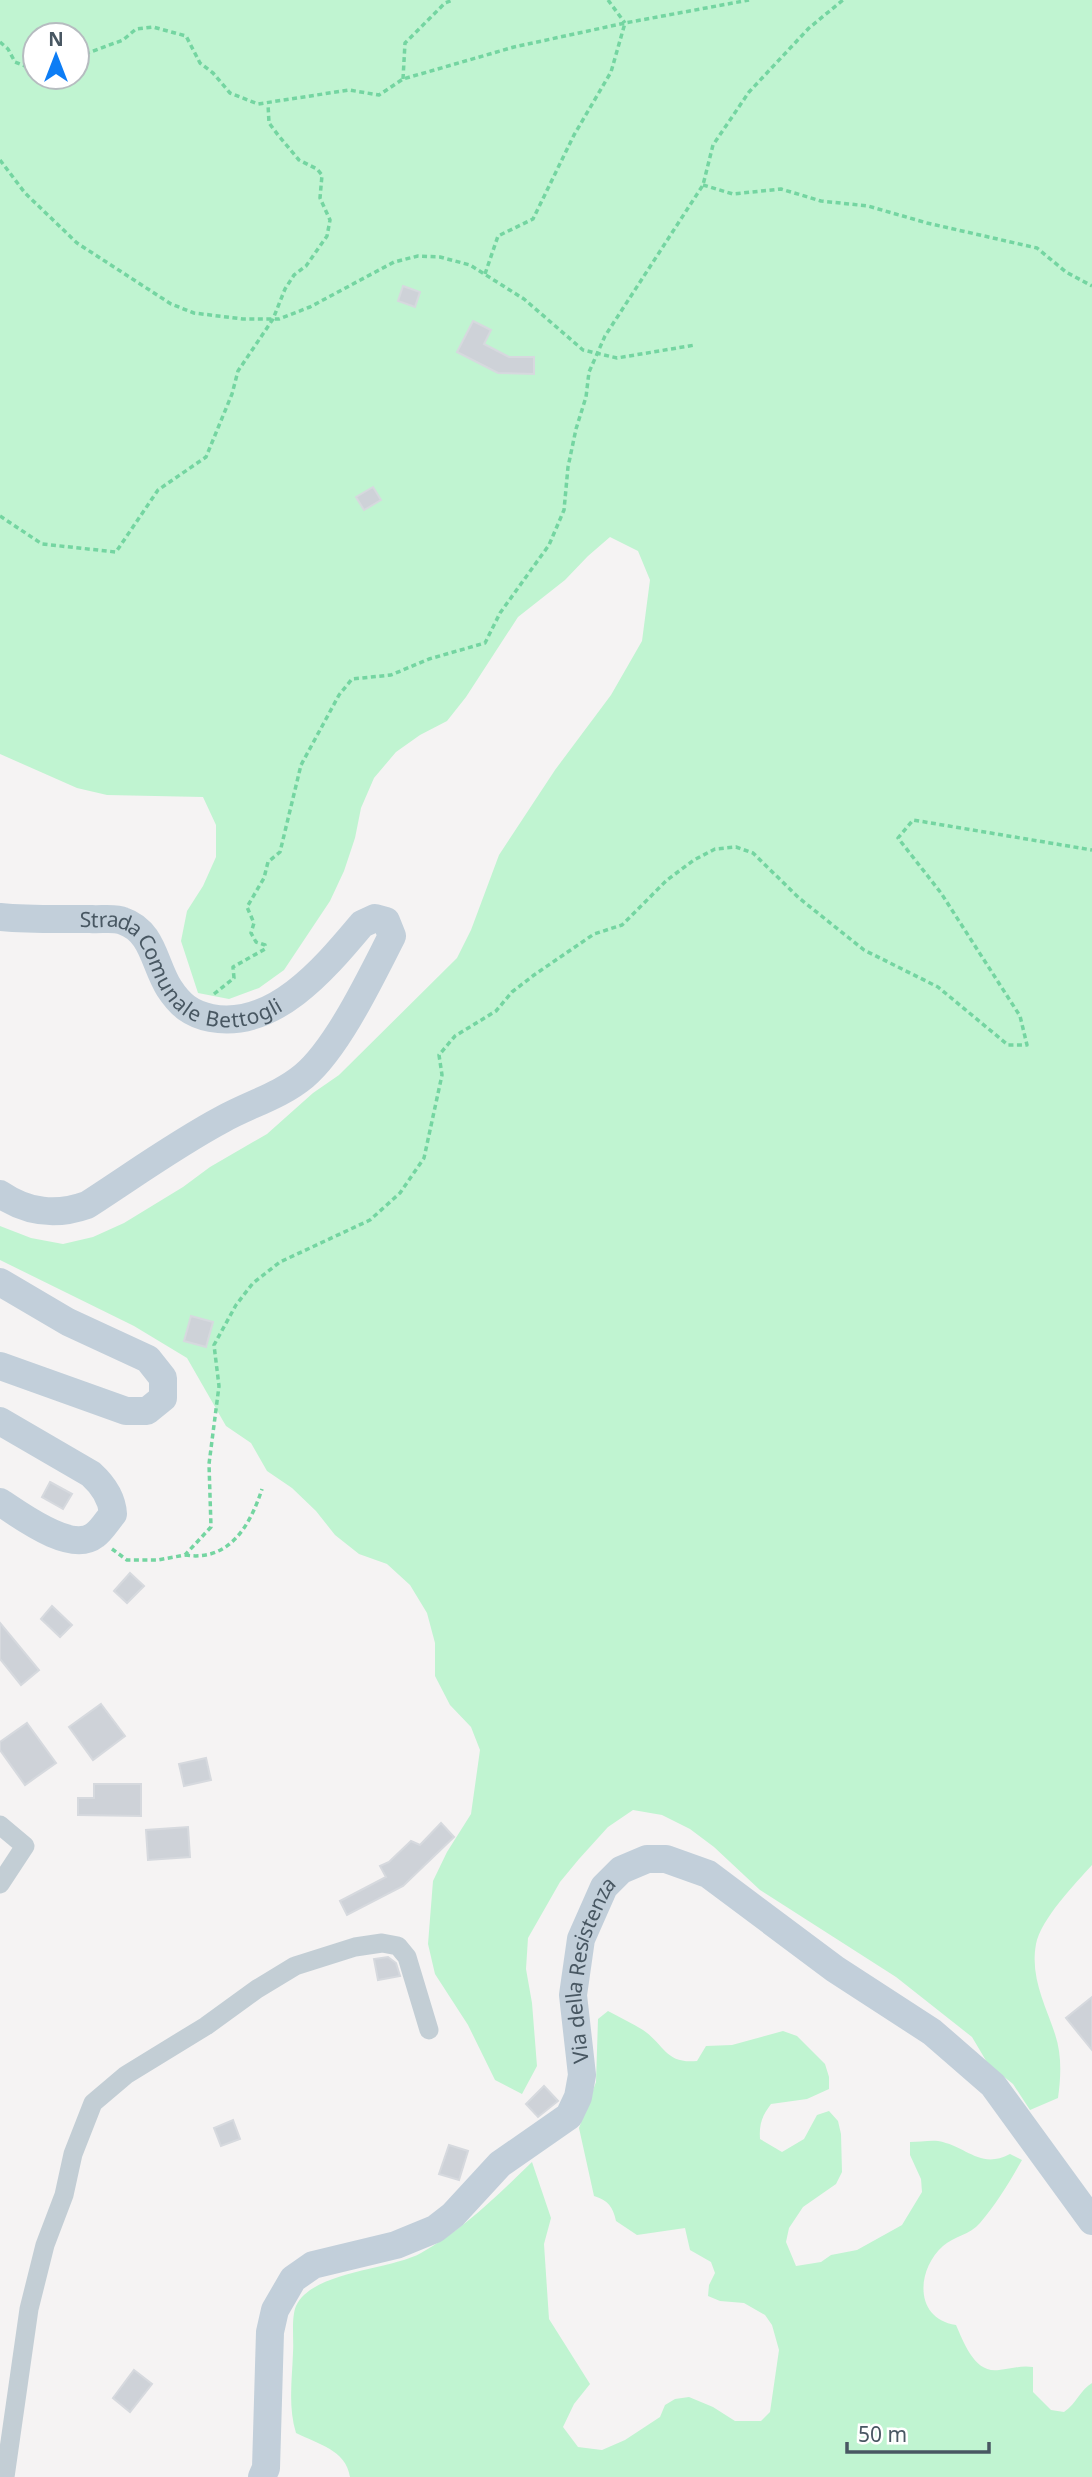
<svg xmlns="http://www.w3.org/2000/svg" width="1092" height="2477" viewBox="0 0 1092 2477" font-family="'Noto Sans',sans-serif">
  <style>
    .green { fill: #c0f4d1; fill-rule: evenodd }
    .building { fill: #ced2d8; stroke: #d6d9de; stroke-width: 2 }
    .lines { fill: none; stroke-linecap: round; stroke-linejoin: round }
    .path { stroke: #74d5a1; stroke-width: 3.5; stroke-dasharray: 5 3.5; stroke-linecap: butt }
    .street { stroke: #c3ced5; stroke-width: 19 }
    .secondary { stroke: #c2cfda; stroke-width: 28 }
    .labels { text-anchor: middle; dominant-baseline: central; stroke-width: 5; stroke-linejoin: round; paint-order: stroke }
    .street-label { font-size: 21px; fill: #485762; stroke: #fff }
  </style>
  <rect width="100%" height="100%" fill="#f5f3f3"/>
  <g class="green">
    <path d="M0,0H1092V1865C1075,1884 1041,1919 1036,1944C1030,1977 1045,2004 1055,2034C1062,2055 1061,2076 1058,2098L1030,2110L1013,2084L988,2064L972,2037L896,1977L760,1890L714,1847L690,1829L662,1815L633,1810L608,1827L579,1859L560,1882L528,1938L526,1969L532,2003L537,2066L522,2094L495,2080L468,2025L435,1974L428,1944L433,1881L447,1852L471,1814L480,1750L471,1727L450,1705L435,1676V1643L427,1613L410,1585L387,1564L359,1554L335,1535L316,1511L292,1488L267,1471L251,1443L226,1426L187,1358L134,1326L0,1260V1226L31,1238L63,1244L93,1237L124,1223L183,1187L210,1167L267,1134L313,1093L339,1075L457,958L471,930L499,855L555,770L611,695L642,641L650,580L638,551L610,537L588,556L565,580L518,617L466,697L447,721L420,735L396,752L374,778L361,808L355,838L344,871L330,901L284,970L259,988L229,999L198,993L181,941L187,911L203,886L216,857V825L203,797L107,795L77,788L0,754ZM35,35H77V77H35Z"/>
    <path d="M608,2011C619,2017 632,2023 643,2030C665,2045 665,2064 697,2061L706,2046L732,2045L783,2031L797,2036L825,2064L829,2077V2089L807,2099L771,2104C762,2116 759,2124 760,2139L782,2152L804,2139L817,2115L829,2111L838,2121L841,2134L842,2172L836,2184L803,2207L789,2228L786,2242L796,2266L821,2262L831,2255L857,2250L902,2225L922,2192L921,2179L910,2155V2142C919,2142 930,2140 938,2141C967,2146 980,2170 1010,2154L1022,2160C1009,2183 997,2203 980,2223C970,2235 954,2236 943,2246C916,2270 914,2319 956,2325C964,2343 975,2374 999,2370C1012,2369 1020,2365 1033,2367V2392L1051,2410L1064,2412C1077,2403 1080,2390 1092,2383V2477H350C346,2450 318,2444 296,2433C288,2407 292,2380 293,2353C294,2340 291,2318 296,2306C312,2271 391,2270 421,2253C463,2230 498,2195 532,2162L551,2218L544,2244L549,2319L590,2384L574,2404L563,2427L578,2447L602,2450L625,2440L660,2417L665,2405L675,2399L689,2397L713,2407L735,2421H761L770,2412L779,2350L772,2325L765,2315L744,2303L720,2301L708,2296L709,2285L715,2273L711,2262L690,2250L685,2228L637,2235L616,2221C613,2207 608,2200 594,2196L579,2128L596,2082L598,2019Z"/>
  </g>
  <g class="building">
    <path d="M403,286L420,292L415,307L398,301Z"/>
    <path d="M473,321L491,330L484,344L509,357H534V374L498,373L457,352Z"/>
    <path d="M373,487L381,500L364,510L356,497Z"/>
    <path d="M191,1316L213,1322L206,1347L184,1341Z"/>
    <path d="M50,1482L72,1494L63,1509L42,1497Z"/>
    <path d="M130,1573L144,1586L127,1603L114,1591Z"/>
    <path d="M52,1606L72,1625L60,1637L41,1619Z"/>
    <path d="M0,1623L39,1670L21,1685L0,1659Z"/>
    <path d="M101,1704L125,1736L93,1760L69,1727Z"/>
    <path d="M27,1723L56,1763L25,1785L0,1750V1742Z"/>
    <path d="M206,1758L211,1780L184,1786L179,1764Z"/>
    <path d="M94,1784H141V1816L78,1815V1798H94Z"/>
    <path d="M441,1823L454,1837L403,1886L347,1915L340,1901L386,1877L380,1866L389,1862L411,1841L420,1845Z"/>
    <path d="M188,1827L190,1857L148,1860L146,1830Z"/>
    <path d="M388,1957L396,1963L400,1976L378,1980L374,1959Z"/>
    <path d="M1092,1997V2050L1066,2018Z"/>
    <path d="M544,2086L558,2101L538,2117L526,2104Z"/>
    <path d="M233,2120L240,2139L221,2146L214,2128Z"/>
    <path d="M449,2145L468,2151L459,2180L439,2174Z"/>
    <path d="M134,2370L152,2384L130,2412L113,2398Z"/>
  </g>
  <g class="lines">
    <g class="path">
      <path d="M608,0L625,23"/>
      <path d="M0,42L8,49L15,62L35,70"/>
      <path d="M77,57L123,40L136,29L153,27L186,36L200,63L213,73L230,93L258,104L349,90L379,95L403,79L514,47L625,23L749,0"/>
      <path d="M403,79L405,43L445,3L453,0"/>
      <path d="M0,160L25,193L77,243L171,304L194,313L243,319H279L310,307L394,262L418,256L440,257L470,265L524,299L583,350L617,358L695,345"/>
      <path d="M703,185L733,194L781,189L821,201L868,206L927,223L1037,248L1066,272L1092,286"/>
      <path d="M485,274L498,236L533,219L574,135L611,72L625,23"/>
      <path d="M0,516L42,544L116,552L158,490L206,457L232,394L238,371L273,319L285,289L294,275L306,266L327,236L330,220L320,198L322,175L317,169L299,160L278,135L269,123L268,104"/>
      <path d="M214,994L234,978L233,967L265,949V945L256,942L251,933L254,923L247,907L264,878L268,862L280,852L301,765L339,695L352,679L391,675L429,659L485,643L500,613L549,545L564,510L568,467L576,429L586,397L589,372L605,336L703,185L713,145L749,92L809,28L843,0"/>
      <path d="M112,1549L127,1560H158L185,1555L211,1527L209,1464L219,1386L214,1345L236,1305L253,1283L280,1262L370,1220L400,1193L424,1158L442,1075L439,1055L455,1036L496,1011L512,992L534,975L594,934L622,925L667,880L694,860L715,849L736,847L753,853L799,898L864,950L938,987L1008,1045H1027L1020,1016L941,893L898,838L913,820L1092,850"/>
      <path d="M185,1555C229,1562 250,1526 262,1489"/>
    </g>
    <g class="street">
      <path d="M0,1825L25,1846L0,1884"/>
      <path d="M5,2477L29,2309L45,2245L64,2195L73,2154L93,2103L126,2075L206,2026L257,1989L295,1966L355,1947L382,1943L398,1946L407,1957L429,2030"/>
    </g>
    <g class="secondary">
      <path id="s1" d="M0,917C30,920 61,919 91,919C100,920 114,917 123,921C153,931 154,964 169,988C180,1005 191,1014 211,1018C274,1030 325,968 362,924L375,918L386,921L392,936C371,977 338,1047 304,1076C280,1096 250,1104 223,1119C176,1144 132,1176 87,1205C56,1216 28,1213 0,1194"/>
      <path d="M0,1282L68,1322L148,1359L163,1378V1398L147,1411H126L0,1366"/>
      <path d="M0,1421L91,1474C103,1485 112,1497 113,1514C107,1521 102,1530 95,1535C71,1554 20,1515 0,1502"/>
      <path id="s2" d="M262,2477L266,2468L270,2332L275,2310L293,2279L313,2265L396,2245L435,2229L453,2215L500,2164L569,2116L578,2097L582,2075L573,1995L581,1939L604,1887L621,1870L647,1859H666L708,1874L835,1969L932,2032L993,2085L1092,2221"/>
    </g>
  </g>
  <g class="labels">
    <g class="street-label">
      <text stroke="none"><textPath href="#s1" startOffset="206">Strada Comunale Bettogli</textPath></text>
      <text stroke="none"><textPath href="#s2" startOffset="684">Via della Resistenza</textPath></text>
    </g>
  </g>
  <g transform="translate(56 56)"><circle r="33" fill="#ffffff" stroke="#b6bcc0" stroke-width="2"/>
  <path d="M0-5L12 26L0 18L-12 26Z" fill="#0d7df5"/>
  <text y="-10" font-size="19" font-weight="bold" text-anchor="middle" fill="#485762">N</text>
  </g>
  <path d="M847 2442v10h142v-10" fill="none" stroke="#485762" stroke-width="3.5"/>
  <text x="858" y="2442" font-size="21" fill="#485762" stroke="#ffffff" stroke-width="5" paint-order="stroke">50 m</text>
</svg>
